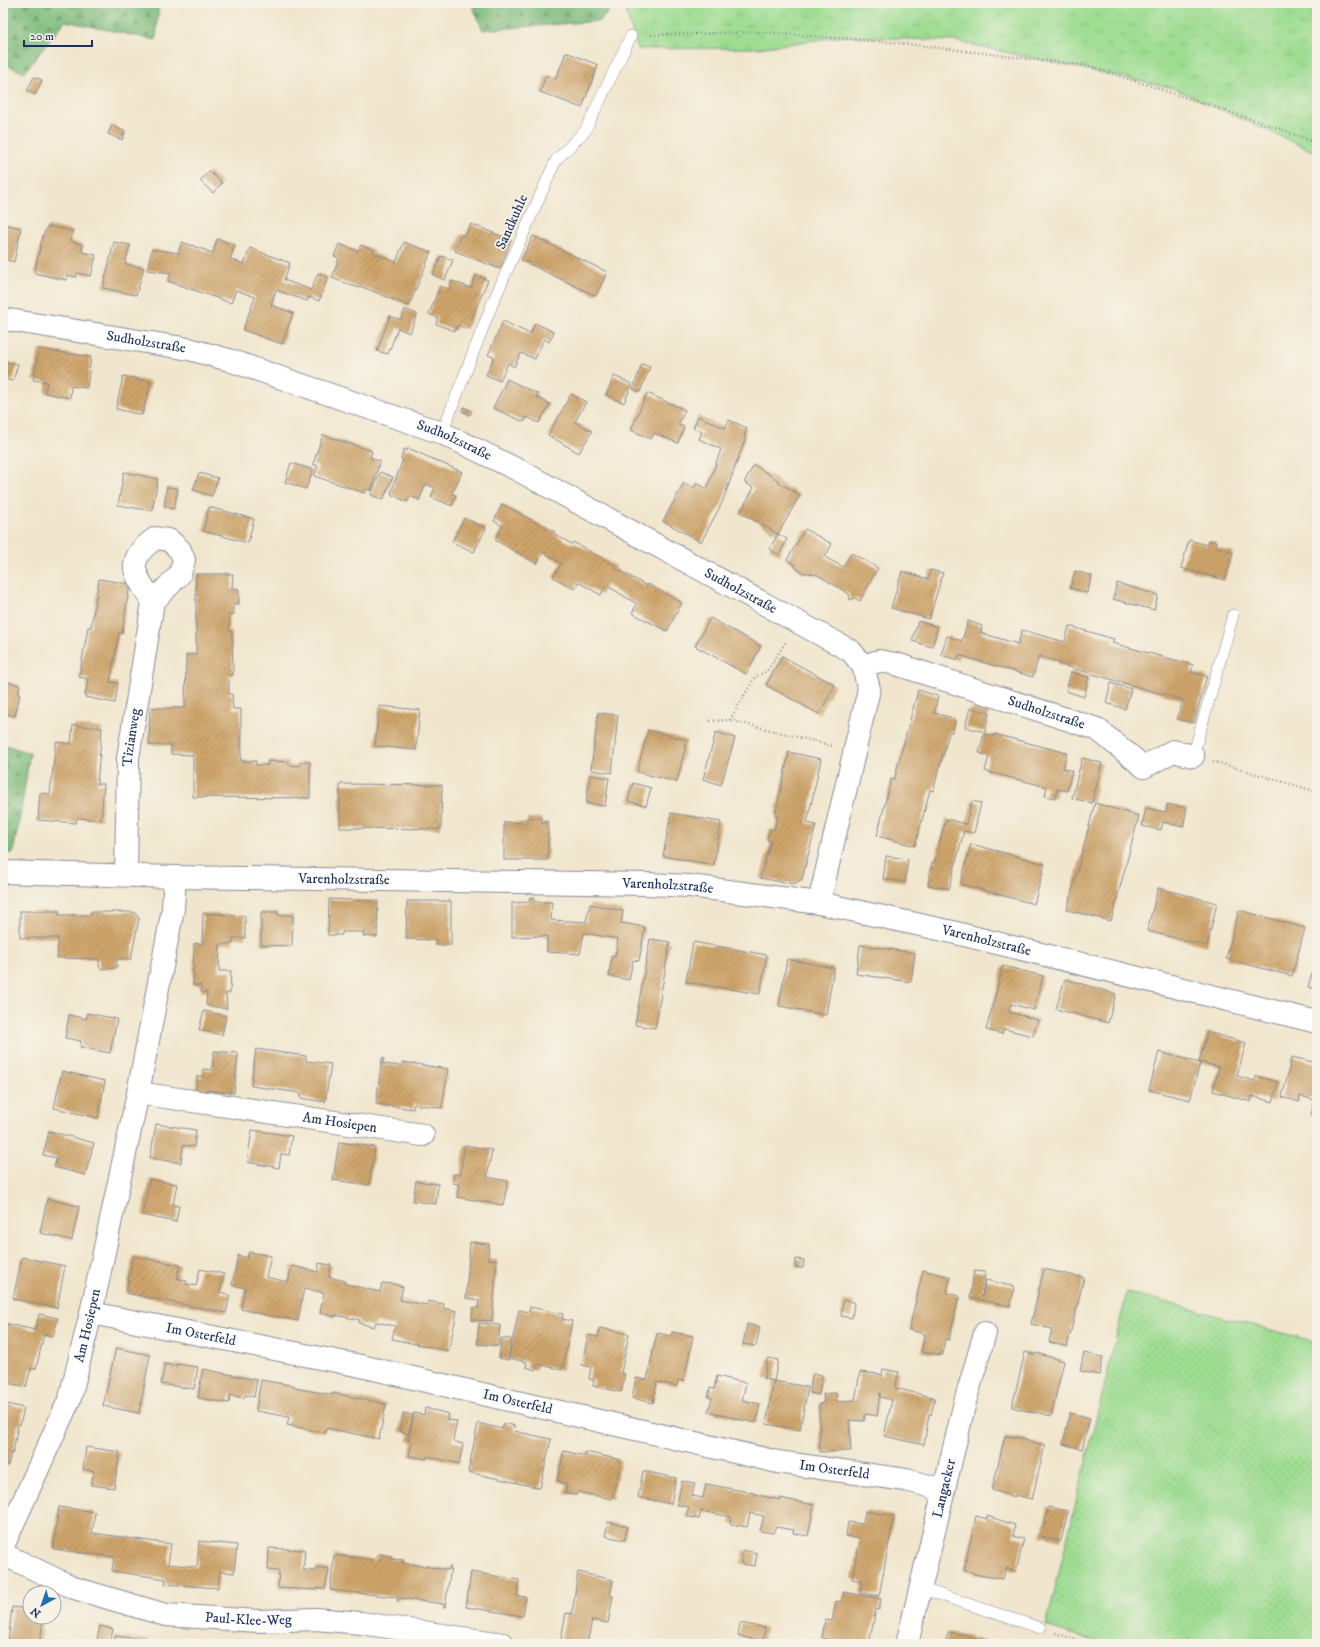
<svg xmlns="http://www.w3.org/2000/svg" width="1320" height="1647" viewBox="0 0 1320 1647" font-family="'IM FELL DW Pica',serif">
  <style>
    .grass { fill: url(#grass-dots); stroke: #5d8678 }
    .forest { fill: url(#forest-firs); stroke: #4d766d }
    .park { fill: url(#park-tufts); stroke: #5d8678 }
    .building { fill: url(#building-hatch) }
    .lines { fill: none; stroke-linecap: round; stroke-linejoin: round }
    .service-casing { stroke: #868a96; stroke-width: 12 }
    .minor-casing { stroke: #868a96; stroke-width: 24 }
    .tertiary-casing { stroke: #868a96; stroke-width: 24 }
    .path { stroke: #868a96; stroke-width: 2.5; stroke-dasharray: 1 3; stroke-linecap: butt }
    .service { stroke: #fff; stroke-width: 11 }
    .minor { stroke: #fff; stroke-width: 22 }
    .tertiary { stroke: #fff; stroke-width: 22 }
    .labels { text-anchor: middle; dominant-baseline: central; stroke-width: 3.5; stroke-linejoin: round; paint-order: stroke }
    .street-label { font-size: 14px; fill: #1b2f5e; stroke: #f7f3e8 }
  </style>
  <defs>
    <pattern id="grass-dots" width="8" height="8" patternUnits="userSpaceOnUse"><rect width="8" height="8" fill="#9fdd92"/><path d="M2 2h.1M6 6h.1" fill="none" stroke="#88be80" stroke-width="1.8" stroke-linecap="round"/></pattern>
    <pattern id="forest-firs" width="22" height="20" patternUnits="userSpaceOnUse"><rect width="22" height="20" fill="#7fbc7c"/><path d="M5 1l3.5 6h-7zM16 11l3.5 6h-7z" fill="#679969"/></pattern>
    <pattern id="park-tufts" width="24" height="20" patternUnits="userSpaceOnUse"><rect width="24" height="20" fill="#9fdd92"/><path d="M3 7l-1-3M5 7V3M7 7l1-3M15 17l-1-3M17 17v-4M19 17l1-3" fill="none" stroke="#88be80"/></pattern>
    <pattern id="building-hatch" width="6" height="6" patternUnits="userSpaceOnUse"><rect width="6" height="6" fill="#cfa56b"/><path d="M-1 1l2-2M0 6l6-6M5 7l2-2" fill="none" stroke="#a7875b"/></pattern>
  </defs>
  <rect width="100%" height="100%" fill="#f7f3e8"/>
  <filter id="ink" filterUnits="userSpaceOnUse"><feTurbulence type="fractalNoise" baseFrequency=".025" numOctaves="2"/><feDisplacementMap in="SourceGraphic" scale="8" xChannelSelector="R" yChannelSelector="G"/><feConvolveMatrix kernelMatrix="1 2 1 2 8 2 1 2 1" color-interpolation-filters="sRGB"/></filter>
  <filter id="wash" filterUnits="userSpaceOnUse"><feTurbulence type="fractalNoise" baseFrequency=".012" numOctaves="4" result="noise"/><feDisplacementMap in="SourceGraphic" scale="16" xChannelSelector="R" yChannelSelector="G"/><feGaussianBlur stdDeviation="0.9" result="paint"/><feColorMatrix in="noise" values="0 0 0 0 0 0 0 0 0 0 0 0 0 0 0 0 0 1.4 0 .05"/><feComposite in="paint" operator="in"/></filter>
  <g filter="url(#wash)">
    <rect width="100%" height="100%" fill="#f1e6cd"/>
    <path class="grass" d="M1127,1292L1317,1342V1644H1104L1046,1626Z"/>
    <g class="forest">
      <path d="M3,3H159L156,40L65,21L24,73L3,63Z"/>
      <path d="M471,3H617L600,21L483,30Z"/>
      <path d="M3,744L30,753L20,817L13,853H3Z"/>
    </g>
    <path class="park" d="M623,3H1317V153L1173,88L954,41L845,36L758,48L638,49Z"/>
    <g id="blocks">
      <g class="building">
        <path d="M566,52L598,65L582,108L540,92L546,75L556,79Z"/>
        <path d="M34,77L42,80L35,95L27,91Z"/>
        <path d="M112,125L125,132L122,140L108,134Z"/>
        <path d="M209,171L222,183L213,193L200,181Z"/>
        <path d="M3,224L21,228L14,262L3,259Z"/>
        <path d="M471,224L511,240L500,269L455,251L461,234L465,236Z"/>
        <path d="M48,226L73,231L70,241L83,245L82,252L96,255L91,276L77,273L76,277L67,275L66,280L34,273L43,235Z"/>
        <path d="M533,236L607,272L596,296L521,260Z"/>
        <path d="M217,239L235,245L230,259L244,264L250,248L290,263L284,280L311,290L318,273L328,277L319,301L309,297L307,301L276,290L271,305L293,313L282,344L243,330L255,297L236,290L231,303L168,281L171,273L147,270L152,249L178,253L182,242L213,253Z"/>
        <path d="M114,242L130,245L125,264L144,268L136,295L103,288Z"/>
        <path d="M404,242L431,252L409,306L360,286L359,288L332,278L339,258L334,256L339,244L358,251L361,245L374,250L373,253L396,262Z"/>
        <path d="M441,256L453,260L445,280L433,275Z"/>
        <path d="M476,275L488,280L467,329L458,325L455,331L436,324L438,318L429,314L440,286L449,289L452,281L471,288Z"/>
        <path d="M405,309L417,314L410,333L398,328L388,354L377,351L390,316L401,320Z"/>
        <path d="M503,321L530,334L535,323L554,332L549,342L544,339L535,359L521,353L514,367L508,363L500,381L486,375L494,357L488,355Z"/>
        <path d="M39,349L91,357L87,388L71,386L70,398L45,393L47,382L33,380Z"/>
        <path d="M3,361L18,364L13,381L3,379Z"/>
        <path d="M642,364L650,367L640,392L633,389Z"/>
        <path d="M123,376L151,382L142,415L116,409Z"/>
        <path d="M614,376L632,384L624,403L606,395Z"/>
        <path d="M507,379L538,394L536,397L550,404L539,423L527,417L524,422L493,408Z"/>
        <path d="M647,393L685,410L678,425L684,427L678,443L654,433L651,439L631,430Z"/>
        <path d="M571,394L586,402L575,422L592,431L579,453L548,435Z"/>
        <path d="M464,407L472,411L470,415L462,411Z"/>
        <path d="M698,416L725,428L729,420L747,428L744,436L746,437L722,503L701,542L663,521L684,483L694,488L697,483L707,489L721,449L699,439L702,432L693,428Z"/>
        <path d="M323,435L372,451L370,458L380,461L371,491L366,489L365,493L314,476L318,466L313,464Z"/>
        <path d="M408,448L462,472L452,494L456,495L452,506L431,497L435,488L426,484L419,500L410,496L407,502L391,494L395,480L403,460L401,459L404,449L407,451Z"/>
        <path d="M291,463L313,470L306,489L285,482Z"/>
        <path d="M754,465L778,480V482L800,495L778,534L740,512L754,488L744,482Z"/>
        <path d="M124,472L158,479L152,511L118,505Z"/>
        <path d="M380,472L393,477L383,500L371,495Z"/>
        <path d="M199,473L218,478L212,496L193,490Z"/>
        <path d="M167,487L178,489L174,509L164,506Z"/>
        <path d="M502,504L555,532L554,534L572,544L573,542L616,566L615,568L647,586L648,584L682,603L667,631L632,613L637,604L606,585L601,595L578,582L575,589L553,577L561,563L543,552L537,564L495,540L503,526L494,521Z"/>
        <path d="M209,507L254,519L248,543L203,531Z"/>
        <path d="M464,518L486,528L474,552L452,542Z"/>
        <path d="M805,529L832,544L825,557L843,567L851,553L878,568L860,601L855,598L850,600L849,594L816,574L815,575L810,573H803L796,568L794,564L787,560Z"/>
        <path d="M778,534L787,539L779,555L769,549Z"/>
        <path d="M1189,540L1207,545L1209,540L1217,542L1216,547L1233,552L1225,580L1181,568Z"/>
        <path d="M930,570L943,573L929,619L891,608L902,571L928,579Z"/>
        <path d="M1075,571L1092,576L1087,593L1070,588Z"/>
        <path d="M196,574H233L232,589H239V604H233V615H229V631L232,632L233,675H229V694H232L233,709H241V761H256V765H268V761L289,762V765L300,766V762H310V798L193,797V755L171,754V745H149L150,708H185L186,655L196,654Z"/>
        <path d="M99,579L130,584L122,634L119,633L110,682L118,683L115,703L85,697L88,679L79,677L88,627H91Z"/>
        <path d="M1117,583L1158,595L1154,610L1113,599Z"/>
        <path d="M710,618L761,646L746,674L695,646Z"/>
        <path d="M918,621L938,627L932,647L912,641Z"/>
        <path d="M968,621L982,626L981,633L1018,644L1022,630L1065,642L1069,626L1114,639L1112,643L1193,665L1191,672L1207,676L1194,723L1177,719L1183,700L1058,664L1059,662L1048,659L1039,656L1033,677L959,655L958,660L941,655L947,636L962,641Z"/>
        <path d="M782,656L835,685L819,714L766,685Z"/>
        <path d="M1071,672L1089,677L1084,697L1066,691Z"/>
        <path d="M3,681L20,685L18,694H20L15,716L3,713Z"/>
        <path d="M1111,683L1131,689L1125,709L1106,703Z"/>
        <path d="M918,690L938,696L934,713L953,718L955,721L953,731L949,733L933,791L930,790L915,846L877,836L891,779L894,780Z"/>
        <path d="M379,706L420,710L416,750L375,746Z"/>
        <path d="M970,708L989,713L985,732L965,727Z"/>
        <path d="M598,713L618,715L612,773L591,770Z"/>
        <path d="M73,725L102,728L97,784H104L101,820L77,818L76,823L38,820L40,793L50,794L56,742L71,744Z"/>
        <path d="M648,730L687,740L677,782L637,772Z"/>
        <path d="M716,732L735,738L721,785L703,779Z"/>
        <path d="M984,734L994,736V734L1067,753L1063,768L1072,771L1067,791L1057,789L1055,798L1045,796L1047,787L985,771L989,756L979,753Z"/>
        <path d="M789,752L821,759L807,823L816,825L802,879L794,884L760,878L771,841L767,840L770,829L774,830L778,816H775Z"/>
        <path d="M1082,758L1102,763L1092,803L1072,798Z"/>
        <path d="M590,775L609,778L605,806L586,803Z"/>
        <path d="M633,783L651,788L646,806L628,801Z"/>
        <path d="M340,784L442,785L441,829L340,828Z"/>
        <path d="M972,801L981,803L974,833L964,831L949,889L928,885L932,863H934L946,819L966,824Z"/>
        <path d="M1095,803L1139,816L1111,921L1067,910Z"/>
        <path d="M1167,804L1187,808L1183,827L1163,822L1161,830L1142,826L1146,808L1166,812Z"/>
        <path d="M671,813L721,822L714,865L663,856Z"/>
        <path d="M527,818H542V823L548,822V860H504V822L527,823Z"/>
        <path d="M971,844L1045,864L1034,904L960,884Z"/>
        <path d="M886,856L908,859L905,882L883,879Z"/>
        <path d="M1158,888L1217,903L1207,946L1147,931Z"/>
        <path d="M534,897V902H552L551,920L586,922L590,904L623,911L621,923L645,927L639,961L633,960L629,980L609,976L612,956L615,957L618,939L584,933L580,954L547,952V936L512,937V903L530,902L529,898Z"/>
        <path d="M329,899L378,901L377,937L363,936L364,932H342V935H328Z"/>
        <path d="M407,901H451V945H436V940L406,939Z"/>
        <path d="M1239,910L1305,928L1292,976L1226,959Z"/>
        <path d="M20,911H59V915H91V912H134L139,918L131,959H117V967L115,968L101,969L99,966V959L57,958L58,938H20Z"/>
        <path d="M261,912H278V915H293L292,946L261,945Z"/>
        <path d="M203,913L245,916V938H233V944H220L219,971H231L230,993H226L227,1009L206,1005L207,992H201V985H193L194,943L202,944Z"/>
        <path d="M650,939L670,942L655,1028L635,1025Z"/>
        <path d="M693,942L767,955L760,994L686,982Z"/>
        <path d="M860,945L915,953L911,982L856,974Z"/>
        <path d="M1317,956V989L1308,987Z"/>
        <path d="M787,959L834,968L826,1015L779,1006Z"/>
        <path d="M1003,966L1043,976L1034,1010L1011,1004L1009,1012L1038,1020L1033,1036L1004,1029L1002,1034L986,1030Z"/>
        <path d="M1065,979L1116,994L1108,1023L1056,1009Z"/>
        <path d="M204,1011L226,1016L222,1035L199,1030Z"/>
        <path d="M87,1013L117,1019L110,1053L80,1047L81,1041L65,1038L69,1015L86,1019Z"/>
        <path d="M1207,1032L1246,1043L1237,1076L1255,1081L1256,1076L1278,1082L1273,1102L1252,1096L1251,1102L1213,1091L1219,1067L1199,1062Z"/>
        <path d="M256,1049L306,1056V1061L331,1064L325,1102L300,1098L301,1093L251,1086Z"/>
        <path d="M214,1051L238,1053L234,1093L206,1090L205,1092L196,1091L197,1076L202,1077L203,1069L212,1070Z"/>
        <path d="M1159,1052L1200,1063L1190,1100L1149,1090Z"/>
        <path d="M1292,1057L1317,1063V1117L1311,1115L1315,1100L1300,1096L1299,1102L1282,1097Z"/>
        <path d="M382,1058H384L383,1064L402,1066V1062L448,1069L442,1108L414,1104L413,1109L376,1104Z"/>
        <path d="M62,1071L105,1081L98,1118L54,1108Z"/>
        <path d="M156,1124L196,1130L194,1147L183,1145L181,1163L150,1158Z"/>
        <path d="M252,1130L292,1136L289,1155L281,1154L279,1168L247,1162Z"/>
        <path d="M49,1131L94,1143L85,1175L54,1167L57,1158L43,1155Z"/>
        <path d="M339,1142L375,1147L369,1185L333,1180Z"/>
        <path d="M465,1145L492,1150L487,1177L508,1181L503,1205L457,1197L459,1184L453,1183L454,1174L460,1175Z"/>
        <path d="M150,1179L177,1184L173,1205L179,1206L176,1222L142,1215Z"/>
        <path d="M416,1181L438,1184L436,1204L413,1201Z"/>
        <path d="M47,1199L79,1206L72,1240L40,1233Z"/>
        <path d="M470,1242L489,1244L488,1259L497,1260L492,1321L472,1320L473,1308H478L479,1300L466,1298Z"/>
        <path d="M249,1252L271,1256L266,1277L288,1282L292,1266L318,1272L319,1263L331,1265L329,1277L345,1281V1284L380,1292L382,1283L393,1284L403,1287L400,1300L427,1305L428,1301L444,1304L443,1308L457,1311L449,1351L392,1339L395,1326L376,1322L374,1327L359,1323L360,1320L335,1315V1317L320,1313L324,1293L304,1288L298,1321L274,1316V1317L241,1309L245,1288L232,1285L238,1255L247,1258Z"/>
        <path d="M133,1256L180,1265L177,1278L187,1281L186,1284L196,1286L200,1269L224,1274L220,1292L230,1295L226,1313L126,1293Z"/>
        <path d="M22,1257L65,1266L57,1308L13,1299Z"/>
        <path d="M796,1259L804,1260L803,1268L795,1267Z"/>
        <path d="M1044,1269L1084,1278L1067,1347L1049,1342L1052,1329L1031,1324Z"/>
        <path d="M923,1270L950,1277L947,1293L959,1296L949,1340L945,1339L942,1355L921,1352L925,1334L909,1330Z"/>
        <path d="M974,1271L985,1272L982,1297L986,1280L1015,1287L1010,1306L970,1298Z"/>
        <path d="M843,1300L854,1302L852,1318L841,1316Z"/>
        <path d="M530,1307L563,1314L562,1319L572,1321L562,1370L538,1364L536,1370L526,1367L527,1362L509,1358V1360L499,1358L501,1338L511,1339L509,1356L519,1310L529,1312Z"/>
        <path d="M39,1314L58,1318L53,1336L44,1334L36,1369L31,1368L26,1387L3,1382V1323L35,1330Z"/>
        <path d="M479,1323L500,1325L498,1346L477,1344Z"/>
        <path d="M747,1324L760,1327L756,1346L743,1344Z"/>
        <path d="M600,1328L629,1334L621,1373L625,1374L621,1392L593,1386L594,1380L589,1379L591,1367L582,1365L588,1335L598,1337Z"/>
        <path d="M672,1332L693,1336L684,1381L678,1380L677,1386L657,1382L653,1403L632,1398L636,1378L647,1380L657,1333L671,1336Z"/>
        <path d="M116,1348L150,1355L139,1413L103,1406Z"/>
        <path d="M1025,1352L1035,1355L1036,1353L1064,1361L1051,1416L1035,1412L1034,1413L1012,1407Z"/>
        <path d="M1084,1353L1103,1357L1099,1375L1080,1371Z"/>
        <path d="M768,1358L778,1360L774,1381L764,1379Z"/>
        <path d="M165,1364L176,1366V1364L198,1367L194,1389L161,1384Z"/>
        <path d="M203,1369L257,1380L254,1397L245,1395L244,1398L230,1395L229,1403L198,1398Z"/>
        <path d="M883,1369L899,1372L895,1388L935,1398L931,1415L929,1414L924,1445L884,1436L892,1400L880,1397V1393L877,1416L865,1414L864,1421L849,1420L851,1451L820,1452L819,1404L824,1403L823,1394L836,1393L837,1402L855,1400L860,1372L880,1374L882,1376Z"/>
        <path d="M812,1374L822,1375L819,1395L810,1393Z"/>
        <path d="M717,1376L746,1383L742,1400L760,1404L756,1423L708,1412L712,1398L708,1397L710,1388L714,1389Z"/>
        <path d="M261,1380L295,1386L294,1388L333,1395V1393L386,1404L379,1439L326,1428L325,1433L287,1425L289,1417L256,1411Z"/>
        <path d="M774,1381L808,1387L800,1430L766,1424Z"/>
        <path d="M3,1403L24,1408L20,1425L18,1424L13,1453H11L8,1466L3,1464Z"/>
        <path d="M425,1408L449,1414L447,1420L457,1421L453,1441L463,1444L459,1464L427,1456V1459L409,1456L412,1441H408L414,1413L424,1415Z"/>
        <path d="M403,1413L413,1415L409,1434L399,1431Z"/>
        <path d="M1070,1413L1090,1418L1082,1449L1063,1444Z"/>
        <path d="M478,1423L502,1429L504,1423L515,1426L514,1431L551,1439L540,1488L468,1472Z"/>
        <path d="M1005,1436L1027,1439V1441L1045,1445L1032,1499L1015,1495V1497L992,1490Z"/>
        <path d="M86,1447L120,1452L114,1488L91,1485L94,1471L83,1469Z"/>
        <path d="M564,1451L585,1456L586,1452L621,1460L612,1499L578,1492V1495L565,1493L567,1484L557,1481Z"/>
        <path d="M643,1471L676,1478L671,1504L638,1497Z"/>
        <path d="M682,1481L695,1483L692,1496L703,1498L706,1484L754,1493V1494L780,1500V1498L814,1505L808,1536L793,1533L794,1530L776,1527L773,1533L760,1531L764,1516L750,1513L747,1527L730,1524L731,1517L701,1511L699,1519L686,1516L689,1507L677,1505Z"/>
        <path d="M59,1507L95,1512L92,1533L171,1544L168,1564L197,1567L199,1541L237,1545L234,1573L220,1571L218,1588L165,1584L166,1579L112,1571L114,1557L53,1549Z"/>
        <path d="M1048,1507L1068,1511L1061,1541L1041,1536Z"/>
        <path d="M865,1511L894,1516L879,1596L860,1593L862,1581L852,1579L860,1539L846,1536L848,1522L863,1524Z"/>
        <path d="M976,1516L987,1519V1516L1015,1525L1013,1536L1024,1539L1016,1571L1006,1568L1003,1579L973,1574L974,1573L964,1570Z"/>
        <path d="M608,1522L627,1526L625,1540L605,1536Z"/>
        <path d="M269,1548L305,1550L303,1570L316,1571V1567L329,1569L325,1589L317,1588V1590L278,1588L279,1571L268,1570Z"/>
        <path d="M743,1550L757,1553L755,1566L741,1564Z"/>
        <path d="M379,1554L392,1556L391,1559L403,1560V1563L449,1570V1567H451L445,1608L443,1607L444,1604L399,1598L398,1601H397V1597L386,1596L330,1590L334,1555L374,1560Z"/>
        <path d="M471,1572L519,1580L517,1596L526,1597L523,1616L466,1607Z"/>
        <path d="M578,1572L613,1580L610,1595L613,1596L608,1623L592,1620L587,1644H560L566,1613L572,1614Z"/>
        <path d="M844,1592L881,1599L879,1610L876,1609L869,1644H850L822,1638L825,1620L832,1621L836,1601L842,1602Z"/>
        <path d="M12,1607L30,1609V1617H43L40,1644H8Z"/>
        <path d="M740,1623L765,1628L763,1641L738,1636Z"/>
        <path d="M100,1626L113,1629L110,1644H96Z"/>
        <path d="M948,1632L971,1636V1638L988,1642V1644H945Z"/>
        <path d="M115,1636L149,1640V1644H114Z"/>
      </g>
    </g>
  </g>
  <g filter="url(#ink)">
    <use href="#blocks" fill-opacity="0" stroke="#868a96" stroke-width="1"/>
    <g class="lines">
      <g class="service-casing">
        <g id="service">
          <path d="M442,433L493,302L556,160L585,131L631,36"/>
          <path d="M1193,756L1233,615"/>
          <path d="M920,1588L1040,1628"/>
        </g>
      </g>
      <g class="minor-casing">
        <g id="minor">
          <path id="s1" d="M3,319L189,349L229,360L442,433L520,471L851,651L863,666L869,689L819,903"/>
          <path id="s2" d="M863,666L879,661L896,664L1097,729L1144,767L1173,751L1193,756"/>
          <path id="s3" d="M126,875L128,758L153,602L180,574L184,560L180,550L169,540L156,538C147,544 134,555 135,568C136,579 148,593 153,602"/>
          <path id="s4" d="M138,1093L423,1135"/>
          <path id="s5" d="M91,1313L361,1366L778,1462L906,1480L944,1490"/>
          <path id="s6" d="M3,1546L70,1398L91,1313L138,1093L173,909L175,877"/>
          <path id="s7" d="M3,1554L74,1588L166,1615L258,1621L315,1619L361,1623L503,1644"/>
          <path id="s8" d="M907,1644L965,1402L985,1333"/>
        </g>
      </g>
      <g class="tertiary-casing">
        <g id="tertiary">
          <path id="s9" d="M3,872L175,877L647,884L690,886L819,903L948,931L1317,1022"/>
        </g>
      </g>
      <g class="path">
        <path d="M647,35L760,32L900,43L1089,66L1281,129L1317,144"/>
        <path d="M730,720L755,677L767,671L786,642"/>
        <path d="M710,721L730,720L833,746"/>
        <path d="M1213,761L1317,792"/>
        <path d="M1055,1633L1091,1644"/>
      </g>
      <use href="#service" class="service"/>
      <use href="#minor" class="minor"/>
      <use href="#tertiary" class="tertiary"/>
    </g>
  </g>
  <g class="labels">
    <g class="street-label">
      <text transform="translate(512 222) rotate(-66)">Sandkuhle</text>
      <text stroke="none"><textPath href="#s1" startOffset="145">Sudholzstraße</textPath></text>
      <text stroke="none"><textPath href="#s1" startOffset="469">Sudholzstraße</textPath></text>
      <text stroke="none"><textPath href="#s1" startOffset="793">Sudholzstraße</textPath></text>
      <text stroke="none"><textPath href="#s2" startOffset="192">Sudholzstraße</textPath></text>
      <text stroke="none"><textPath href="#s3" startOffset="138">Tizianweg</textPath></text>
      <text stroke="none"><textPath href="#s9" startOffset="341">Varenholzstraße</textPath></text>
      <text stroke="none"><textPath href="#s9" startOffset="665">Varenholzstraße</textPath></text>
      <text stroke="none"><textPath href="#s9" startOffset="989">Varenholzstraße</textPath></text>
      <text stroke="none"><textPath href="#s4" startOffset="204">Am Hosiepen</textPath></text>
      <text stroke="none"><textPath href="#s6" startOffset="237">Am Hosiepen</textPath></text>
      <text stroke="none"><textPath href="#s5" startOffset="112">Im Osterfeld</textPath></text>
      <text stroke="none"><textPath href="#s5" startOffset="436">Im Osterfeld</textPath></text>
      <text stroke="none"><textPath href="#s5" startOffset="760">Im Osterfeld</textPath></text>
      <text stroke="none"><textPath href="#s8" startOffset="160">Langacker</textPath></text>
      <text stroke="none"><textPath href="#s7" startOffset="257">Paul-Klee-Weg</textPath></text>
    </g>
  </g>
  <rect width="1320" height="1647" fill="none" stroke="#f7f3e8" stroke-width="16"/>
  <g transform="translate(42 1605) rotate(220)"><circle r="19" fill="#f7f3e8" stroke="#9fa5b1"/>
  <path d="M0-3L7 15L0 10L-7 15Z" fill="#1f6fb2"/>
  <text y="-6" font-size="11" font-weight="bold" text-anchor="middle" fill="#1b2f5e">N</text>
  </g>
  <path d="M24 40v6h68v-6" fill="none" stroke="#1b2f5e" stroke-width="2"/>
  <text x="30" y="40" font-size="12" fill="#1b2f5e" stroke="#f7f3e8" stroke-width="3" paint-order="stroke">20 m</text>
</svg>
